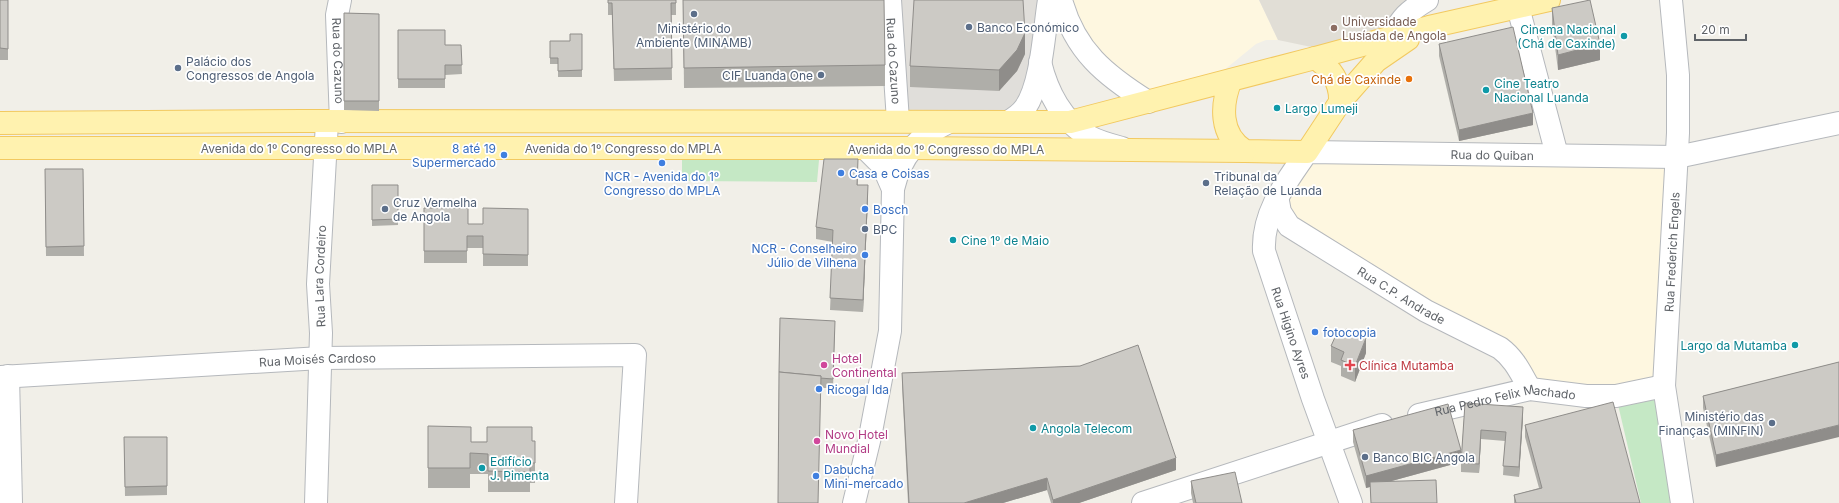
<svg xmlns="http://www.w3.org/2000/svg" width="1839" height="503" viewBox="0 0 1839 503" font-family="Inter,sans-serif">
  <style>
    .commercial { fill: #fef7e0 }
    .industrial { fill: #e0deda }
    .education { fill: #e1ded6 }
    .green { fill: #c5e8c5 }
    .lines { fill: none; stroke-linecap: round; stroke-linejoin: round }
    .minor-casing { stroke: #b5b8bc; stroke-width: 24 }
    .major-casing { stroke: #f2c960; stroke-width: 24 }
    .minor { stroke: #fff; stroke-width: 22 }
    .major { stroke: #fff2af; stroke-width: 22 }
    .wall { fill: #afaea9 }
    .shaded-wall { fill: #8f8d8a }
    .building { fill: #cccac5; stroke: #8f8d8a }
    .service-dot { fill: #5c6f8a; stroke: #fff; stroke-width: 1.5 }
    .education-dot { fill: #8d6e63; stroke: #fff; stroke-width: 1.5 }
    .culture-dot { fill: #0f9aa8; stroke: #fff; stroke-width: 1.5 }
    .food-dot { fill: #e8710a; stroke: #fff; stroke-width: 1.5 }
    .shop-dot { fill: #3f7fe0; stroke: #fff; stroke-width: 1.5 }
    .hotel-dot { fill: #d1479c; stroke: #fff; stroke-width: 1.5 }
    .health-dot { fill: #e0444e; stroke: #fff; stroke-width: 1.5 }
    .labels { text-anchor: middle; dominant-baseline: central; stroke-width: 3.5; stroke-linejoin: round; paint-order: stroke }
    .education-label { font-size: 12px; fill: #785e54; stroke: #fff; text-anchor: start }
    .service-label { font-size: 12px; fill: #4e5e75; stroke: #fff; text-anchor: start }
    .culture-label { font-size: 12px; fill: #0d838f; stroke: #fff; text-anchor: start }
    .street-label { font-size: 12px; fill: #5f6368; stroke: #fff }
    .food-label { font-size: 12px; fill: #c56008; stroke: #fff; text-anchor: end }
    .shop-label { font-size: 12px; fill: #366cbe; stroke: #fff; text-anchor: start }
    .hotel-label { font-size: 12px; fill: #b23c85; stroke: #fff; text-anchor: start }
    .health-label { font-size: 12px; fill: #be3a42; stroke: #fff; text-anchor: start }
  </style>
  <rect width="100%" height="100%" fill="#f1efe8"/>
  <g class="commercial">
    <path d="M1062,0H1259L1278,40H1266L1256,44L1212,80L1148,102L1126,88Z"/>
    <path d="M1307,152L1677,157L1664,386L1530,389L1516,364L1280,212Z"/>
  </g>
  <path class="industrial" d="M890,0H1049L1018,117L898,121Z"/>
  <path class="education" d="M1259,0H1427L1391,37L1321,49L1278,40Z"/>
  <g class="green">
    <path d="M682,148L820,149L817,182L682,181Z"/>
    <path d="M1664,386L1682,503H1641L1616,396Z"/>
  </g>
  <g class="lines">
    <g class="minor-casing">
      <g id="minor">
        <path id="s1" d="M340,0L337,15L341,122"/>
        <path id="s2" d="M890,0L898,121"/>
        <path d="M1061,0C1075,51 1105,75 1148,102"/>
        <path d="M1671,0L1678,75V133L1664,386L1682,503"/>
        <path d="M1518,7L1557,155"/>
        <path d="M1391,37C1402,18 1407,12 1427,0"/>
        <path d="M1040,62C1047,91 1062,122 1090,137C1099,142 1111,145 1122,148"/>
        <path d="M1008,122C1015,118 1020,115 1025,108C1042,84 1044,30 1049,0"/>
        <path d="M865,148L883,166L893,189"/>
        <path id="s3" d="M1277,196L1280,212L1289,226L1426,311L1500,348C1515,359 1521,374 1530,389"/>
        <path d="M8,376L11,503"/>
        <path id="s4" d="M0,377L321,358L635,355L626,503"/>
        <path id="s5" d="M1419,415L1530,389L1586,396H1616L1664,386"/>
        <path id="s6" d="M316,503L321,333L318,284L327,122"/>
        <path d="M854,503L870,437L890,331L893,189C901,155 917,137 949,122"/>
        <path d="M1143,503L1382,425"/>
        <path id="s7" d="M1351,503L1313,399L1264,251C1262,213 1286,182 1307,152L1677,157L1839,123"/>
      </g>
    </g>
    <g class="major-casing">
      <g id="major">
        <path d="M1315,58L1429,27L1549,0"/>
        <path d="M1340,102L1376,61L1408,39"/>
        <path d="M0,123L303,121L1070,122L1315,58C1331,68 1341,82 1340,102L1307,152L1245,151C1219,135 1221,104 1231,80"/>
        <path d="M0,148H912L1245,151"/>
      </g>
    </g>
    <use href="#minor" class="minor"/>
    <use href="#major" class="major"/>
  </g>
  <g class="wall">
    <rect x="0" y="0" width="8" height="60"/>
    <path d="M608,0H676V15H671L672,80L614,81L612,15H608Z"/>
    <path d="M683,0L885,65V86L684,88Z"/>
    <path d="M1552,8L1600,60L1558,70L1552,24Z"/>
    <path d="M344,13L379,14V111L344,110Z"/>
    <path d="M398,30L445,45H461L462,74L445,75V88H398Z"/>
    <path d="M582,34V77H558V64H550V41H570Z"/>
    <path d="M1439,44L1533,125L1459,141L1439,56Z"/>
    <path d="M1025,54L1017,71L999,91L910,87V66Z"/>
    <path d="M45,169H83L84,256H46Z"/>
    <path d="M858,171L857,185L868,197L863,312L830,310L833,242L816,239V227Z"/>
    <path d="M372,185H398V225L372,226Z"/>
    <path d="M424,208L468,224H483L528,209V266H483V248H467V263H424Z"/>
    <path d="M835,330L833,388H821L778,503Z"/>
    <path d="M1331,346L1366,353L1355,382L1341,376V366L1331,362Z"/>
    <path d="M1839,362L1716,467L1703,408V396Z"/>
    <path d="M1080,366L1176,470L1079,503H1051L1047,490L1003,503H908L902,385V373Z"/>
    <path d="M1465,403L1523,417L1519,477L1503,475L1505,441L1481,439L1479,473L1461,472V463Z"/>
    <path d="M1525,425L1640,503H1514V495L1539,488L1525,437Z"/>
    <path d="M428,426L471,442L535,441V483H530V492H488V474H470V488H428Z"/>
    <path d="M1353,430L1461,462L1388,482L1437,503H1371L1370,487L1366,488L1353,442Z"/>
    <path d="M124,437H167V495L125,496Z"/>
    <path d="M1191,481L1242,503H1193L1191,493Z"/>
  </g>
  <g class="shaded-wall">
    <path d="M1025,33V54L1017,71L999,91V70Z"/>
    <path d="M1600,44V60L1558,70V55Z"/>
    <path d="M1533,113V125L1459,141V130Z"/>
    <path d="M858,159V171L857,196V185Z"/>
    <path d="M868,185V197L863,312V300Z"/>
    <path d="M1366,338V353L1355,382V366Z"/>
    <path d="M1523,407V417L1519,477V467Z"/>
    <path d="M1839,425V437L1716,467V455Z"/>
    <path d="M1481,430V439L1479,473V464Z"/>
    <path d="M1461,450V462L1366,488V476Z"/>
    <path d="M1176,458V470L1079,503H1053V500Z"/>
    <path d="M1047,478V490L1003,503H964Z"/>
  </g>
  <g class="building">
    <path d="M0,0H8V49L0,48Z"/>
    <path d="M608,0H676V3H671L672,68L614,69L612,3H608Z"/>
    <path d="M683,0H884L885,65L684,68Z"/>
    <path d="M914,0H1023L1025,33L1017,50L999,70L910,66Z"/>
    <path d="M1590,0L1600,44L1558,55L1552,8Z"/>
    <path d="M344,13L379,14V101H344Z"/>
    <path d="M1513,27L1533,113L1459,130L1439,44Z"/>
    <path d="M398,30H445V45H461L462,65H445V79H398Z"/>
    <path d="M570,34H582V70L558,71V58H550V41H570Z"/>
    <path d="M824,159H858L857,185H868L863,300L830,298L833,230L816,227Z"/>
    <path d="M45,169H83L84,246L46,247Z"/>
    <path d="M372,185H398V219L372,220Z"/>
    <path d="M424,208H468V224H483V208L528,209V255L483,254V236H467V251H424Z"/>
    <path d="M780,318L835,321L833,379L820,378L821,376L779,372Z"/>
    <path d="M1346,329L1366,338L1355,366L1341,360L1344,352L1331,346L1336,335L1342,338Z"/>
    <path d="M1138,345L1176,458L1053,500L1047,478L964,503H909L902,373L1080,366Z"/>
    <path d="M1839,362V425L1716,455L1703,396Z"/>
    <path d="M779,372L821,376L818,503H778Z"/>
    <path d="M1613,402L1640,503H1516L1514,495L1542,488L1525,425Z"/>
    <path d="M1465,403L1523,407L1519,467L1503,466L1506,432L1481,430L1479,464L1461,463Z"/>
    <path d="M1448,404L1461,450L1366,476L1353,430Z"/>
    <path d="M428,426L471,427V442H487V427H532V441H535V463H530V472L488,471V454L470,453V468H428Z"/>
    <path d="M124,437H167V486L125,487Z"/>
    <path d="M1235,472L1242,503H1196L1191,481Z"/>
    <path d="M1436,480L1437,503H1371L1370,482Z"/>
  </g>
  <g class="service-dot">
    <circle cx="694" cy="14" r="4"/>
    <circle cx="969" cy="27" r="4"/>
    <circle cx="178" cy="68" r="4"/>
    <circle cx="821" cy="75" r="4"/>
    <circle cx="1206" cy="183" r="4"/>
    <circle cx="385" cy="209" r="4"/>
    <circle cx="865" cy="229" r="4"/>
    <circle cx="1772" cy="423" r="4"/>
    <circle cx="1365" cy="457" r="4"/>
  </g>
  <circle class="education-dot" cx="1334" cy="28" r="4"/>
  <g class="culture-dot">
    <circle cx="1624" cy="36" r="4"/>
    <circle cx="1486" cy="90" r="4"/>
    <circle cx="1277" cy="108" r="4"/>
    <circle cx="953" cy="240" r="4"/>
    <circle cx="1795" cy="345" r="4"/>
    <circle cx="1033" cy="428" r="4"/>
    <circle cx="482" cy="468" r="4"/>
  </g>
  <circle class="food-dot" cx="1409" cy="79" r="4"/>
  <g class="shop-dot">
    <circle cx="504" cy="155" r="4"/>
    <circle cx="662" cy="163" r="4"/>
    <circle cx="841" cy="173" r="4"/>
    <circle cx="865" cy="209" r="4"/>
    <circle cx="865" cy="255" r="4"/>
    <circle cx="1315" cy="332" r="4"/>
    <circle cx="819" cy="389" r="4"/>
    <circle cx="816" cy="476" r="4"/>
  </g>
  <g class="hotel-dot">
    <circle cx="824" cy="365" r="4"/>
    <circle cx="817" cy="441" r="4"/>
  </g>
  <path class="health-dot" d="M1348 359h4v4h4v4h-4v4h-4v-4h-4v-4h4z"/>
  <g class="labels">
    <g class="education-label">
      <text x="1342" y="21">Universidade<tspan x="1342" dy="14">Lusíada de Angola</tspan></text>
    </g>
    <g class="service-label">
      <text x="977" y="27">Banco Económico</text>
      <text x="694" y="28" text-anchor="middle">Ministério do<tspan x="694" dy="14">Ambiente (MINAMB)</tspan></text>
      <text x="186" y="61">Palácio dos<tspan x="186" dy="14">Congressos de Angola</tspan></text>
      <text x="813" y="75" text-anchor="end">CIF Luanda One</text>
      <text x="1214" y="176">Tribunal da<tspan x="1214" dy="14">Relação de Luanda</tspan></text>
      <text x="393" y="202">Cruz Vermelha<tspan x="393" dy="14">de Angola</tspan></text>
      <text x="873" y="229">BPC</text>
      <text x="1764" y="416" text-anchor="end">Ministério das<tspan x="1764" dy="14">Finanças (MINFIN)</tspan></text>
      <text x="1373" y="457">Banco BIC Angola</text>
    </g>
    <g class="culture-label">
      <text x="1616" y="29" text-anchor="end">Cinema Nacional<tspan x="1616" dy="14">(Chá de Caxinde)</tspan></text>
      <text x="1494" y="83">Cine Teatro<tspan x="1494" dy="14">Nacional Luanda</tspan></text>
      <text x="1285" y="108">Largo Lumeji</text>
      <text x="961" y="240">Cine 1º de Maio</text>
      <text x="1787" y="345" text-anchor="end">Largo da Mutamba</text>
      <text x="1041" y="428">Angola Telecom</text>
      <text x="490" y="461">Edifício<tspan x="490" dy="14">J. Pimenta</tspan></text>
    </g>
    <g class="street-label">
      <text stroke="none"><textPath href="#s2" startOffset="61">Rua do Cazuno</textPath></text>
      <text stroke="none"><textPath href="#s1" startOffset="61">Rua do Cazuno</textPath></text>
      <text x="299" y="148">Avenida do 1º Congresso do MPLA</text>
      <text x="623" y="148">Avenida do 1º Congresso do MPLA</text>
      <text x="946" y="149">Avenida do 1º Congresso do MPLA</text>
      <text stroke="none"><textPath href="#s7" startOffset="562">Rua do Quiban</textPath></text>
      <text transform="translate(1672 252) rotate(-87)">Rua Frederich Engels</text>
      <text stroke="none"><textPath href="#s6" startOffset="227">Rua Lara Cordeiro</textPath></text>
      <text stroke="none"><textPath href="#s3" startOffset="165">Rua C.P. Andrade</textPath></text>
      <text transform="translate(1291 333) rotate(71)">Rua Higino Ayres</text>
      <text stroke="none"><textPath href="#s4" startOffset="318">Rua Moisés Cardoso</textPath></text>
      <text stroke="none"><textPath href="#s5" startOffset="88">Rua Pedro Felix Machado</textPath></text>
    </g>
    <g class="food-label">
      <text x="1401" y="79">Chá de Caxinde</text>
    </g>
    <g class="shop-label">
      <text x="496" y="148" text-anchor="end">8 até 19<tspan x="496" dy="14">Supermercado</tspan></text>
      <text x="849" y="173">Casa e Coisas</text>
      <text x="662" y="176" text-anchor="middle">NCR - Avenida do 1º<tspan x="662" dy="14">Congresso do MPLA</tspan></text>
      <text x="873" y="209">Bosch</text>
      <text x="857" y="248" text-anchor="end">NCR - Conselheiro<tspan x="857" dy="14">Júlio de Vilhena</tspan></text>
      <text x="1323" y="332">fotocopia</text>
      <text x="827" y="389">Ricogal lda</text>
      <text x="824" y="469">Dabucha<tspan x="824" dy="14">Mini-mercado</tspan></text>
    </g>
    <g class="hotel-label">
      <text x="832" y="358">Hotel<tspan x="832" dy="14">Continental</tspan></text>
      <text x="825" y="434">Novo Hotel<tspan x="825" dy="14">Mundial</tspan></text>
    </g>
    <g class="health-label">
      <text x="1359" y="365">Clínica Mutamba</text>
    </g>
  </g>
  <path d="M1695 34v6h51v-6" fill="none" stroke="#5f6368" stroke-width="2"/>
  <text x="1701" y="34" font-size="12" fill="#5f6368" stroke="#ffffff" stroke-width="3" paint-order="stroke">20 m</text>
</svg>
